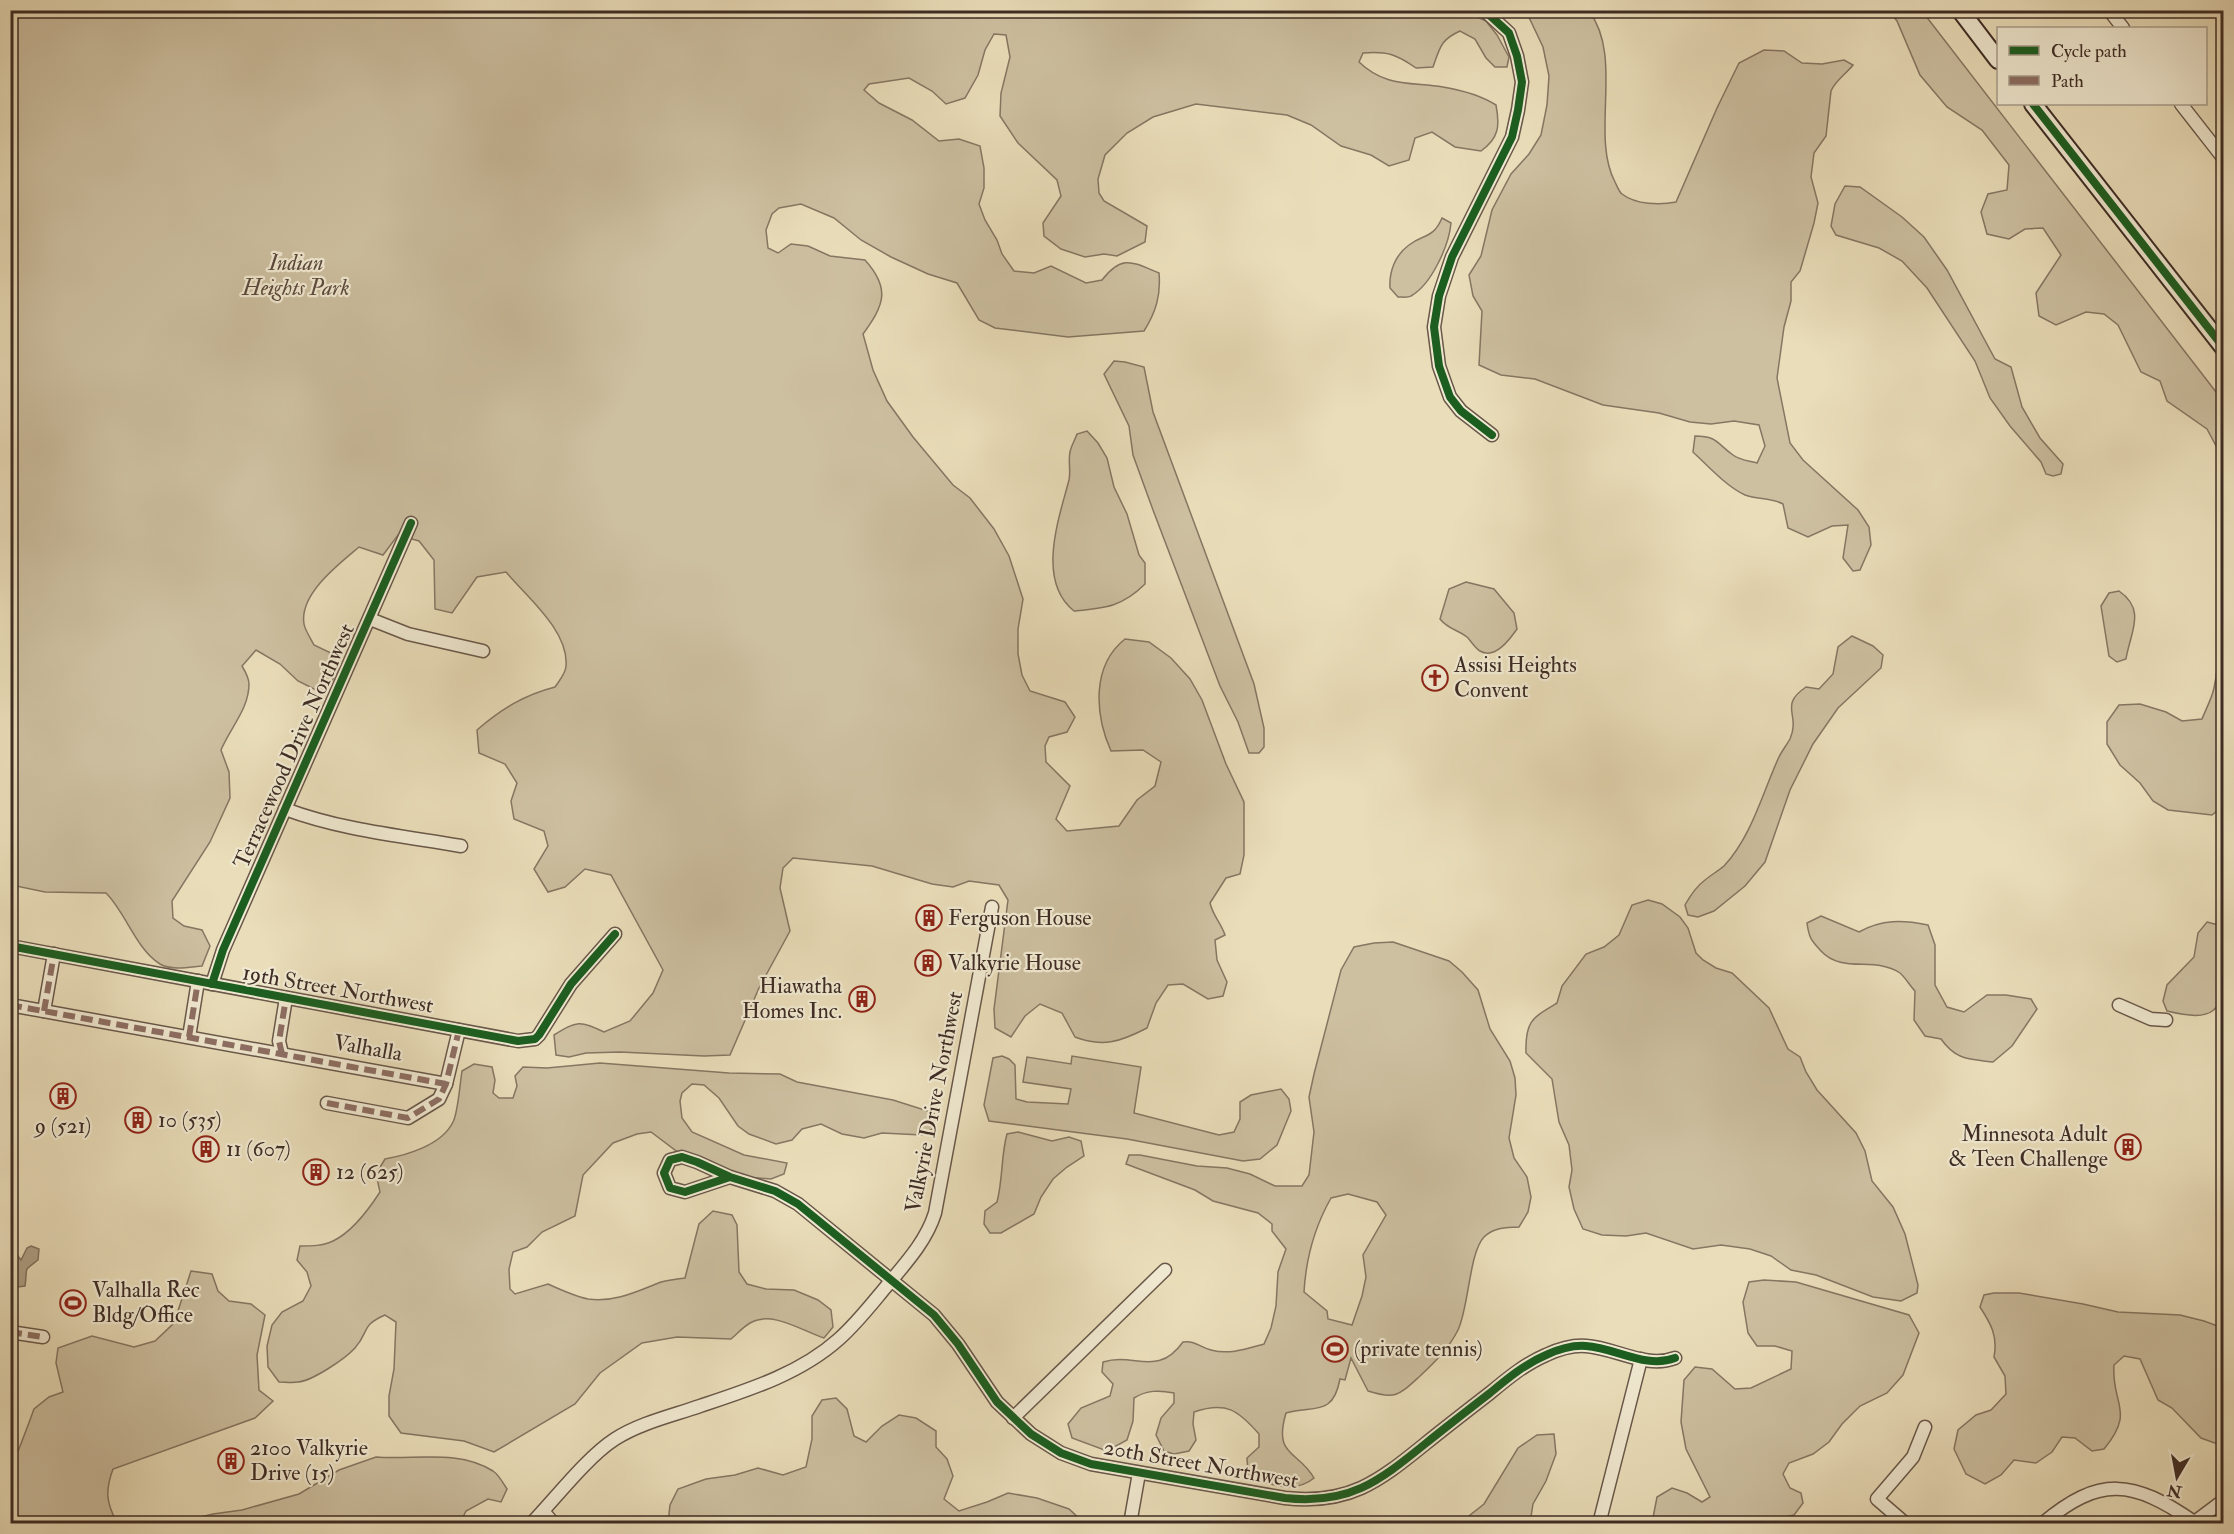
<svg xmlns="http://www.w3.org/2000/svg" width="2234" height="1534" viewBox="0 0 2234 1534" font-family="'IM FELL Double Pica',serif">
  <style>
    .green { fill: #cdc0a1; stroke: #867663; stroke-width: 1.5; fill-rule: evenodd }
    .water { fill: #b0a187; stroke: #827260; stroke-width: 1.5 }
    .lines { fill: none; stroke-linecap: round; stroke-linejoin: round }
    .minor-casing { stroke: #69584a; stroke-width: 15 }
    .secondary-casing { stroke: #3e2c25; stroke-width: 20 }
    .minor { stroke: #f1ead2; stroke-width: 12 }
    .secondary { stroke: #f1ead2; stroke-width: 16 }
    .quiet { stroke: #8d6e63; stroke-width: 6; stroke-dasharray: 12 6; stroke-linecap: butt }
    .cycleway-casing { stroke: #f1ead2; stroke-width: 11 }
    .cycleway { stroke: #1b5e20; stroke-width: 8 }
    .labels { text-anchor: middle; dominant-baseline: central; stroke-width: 4.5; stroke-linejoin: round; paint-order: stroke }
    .park-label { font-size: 22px; font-style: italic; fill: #5b4a3e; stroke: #f1ead2 }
    .poi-label { font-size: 22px; fill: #3e2c25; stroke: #f1ead2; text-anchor: start }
    .street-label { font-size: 22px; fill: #3e2c25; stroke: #f1ead2 }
  </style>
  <rect width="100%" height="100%" fill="#eadeba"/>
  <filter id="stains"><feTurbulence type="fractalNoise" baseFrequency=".00333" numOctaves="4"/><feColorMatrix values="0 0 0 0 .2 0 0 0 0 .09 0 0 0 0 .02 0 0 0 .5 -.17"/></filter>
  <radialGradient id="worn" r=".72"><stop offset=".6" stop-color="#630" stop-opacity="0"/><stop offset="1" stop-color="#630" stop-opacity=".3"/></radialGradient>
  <g class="green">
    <path d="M310,10L325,12L331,10H1463L1486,21L1497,35L1509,57L1507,67H1495L1486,58L1475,39L1460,31C1440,40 1440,48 1433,67L1416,68C1396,54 1387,51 1363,53L1359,62C1385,87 1410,82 1443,87C1461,90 1480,95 1496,105C1500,126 1499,138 1481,151L1455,147L1432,132L1415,138L1409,160L1389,166L1371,155L1341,146L1311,125L1287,115L1196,104L1153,117L1127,133L1105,155L1098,179L1099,193L1104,201L1147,226L1145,242L1117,256L1104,254L1085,257L1061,249L1044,236L1043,223L1061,196L1057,180L1018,143L1000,116L1001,93L1010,57L1006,35L994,34L985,50L978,75L965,98L946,104L932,91L909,78L869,84L864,90L879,103L912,120L939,141L959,139L980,146L984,168V188L979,204L985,220L997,240L1002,254L1014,271L1034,273L1051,266L1086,283L1102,280C1122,254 1132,262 1159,273C1161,295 1156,312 1144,331L1068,337L995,328L979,320L957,283L928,274L891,257L861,240L834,218L801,204L779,208L772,214L766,230L768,248L778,253L791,244L808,246L830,256L865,260C891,289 884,305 863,334L873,370L887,401L913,437L953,485L970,498L994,529L1009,556L1023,599L1018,629V654L1022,675L1030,691L1065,702L1075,717L1067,732L1049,737L1045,746L1046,762L1070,786L1056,819L1067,831L1119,826L1137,800L1155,786L1161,762L1143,750L1111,751C1095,715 1091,666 1125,639L1149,642L1171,658L1190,679L1202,700L1226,764L1244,802V855L1240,874L1226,878L1210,903C1213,916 1221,923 1225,935L1215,940L1217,960L1227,982L1223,996L1208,999L1183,984L1168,985L1156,1003L1147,1028C1122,1041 1103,1048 1075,1037L1062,1013L1040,1004L1025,1016L1011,1037L995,1028L994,1009L1008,900L999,885L969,881L953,887L932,884L872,866L793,858L783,868L780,888L790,931L759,988L730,1055L704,1056L620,1052L586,1053L569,1057L556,1055L554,1035C577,1021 580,1020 604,1032L630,1021L653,993L663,970L611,875L585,869L565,887L548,892L534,869L548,846L544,831L514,819L511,801L517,783L505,764L479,753L477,730C501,709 524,695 555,687C559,681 566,673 566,666C569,631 527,597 506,572L477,577L452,613L435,609L434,560L419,541L398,535L383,555L359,547C339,564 299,594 304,624C305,630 311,639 314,645L333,654L339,669L324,694L298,681L280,664L256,650L242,666C245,671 249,678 249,684C249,709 230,728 221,750L229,772L230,798L210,842L172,901L173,918L184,926L202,930L210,946L202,966C190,967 172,971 160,964C136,949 126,913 106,893L45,892L11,885L10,11Z"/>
    <path d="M1526,11H1589C1624,57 1590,135 1615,182C1617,186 1619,192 1622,194C1636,205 1661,205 1676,202L1717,108L1739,63L1764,50L1784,51L1802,63L1822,64L1844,60L1853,65C1846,74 1835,81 1831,91L1826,136L1814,153L1811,177L1818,203L1814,223L1800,271L1791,282V301L1784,327L1777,378L1790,443L1803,460L1858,510L1869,527L1871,545L1860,570L1853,571L1843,558L1848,525L1832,526L1808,537L1788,528L1783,504C1770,497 1758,500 1745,495C1727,487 1708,466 1693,452L1695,436C1718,436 1717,444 1733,455C1739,460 1750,461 1757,463L1765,446L1759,425L1734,421L1711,424L1690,422L1659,413L1603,405L1535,379L1501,375L1479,365L1482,311L1473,296L1469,275L1481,256L1492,210L1511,174L1529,154L1541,135L1547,105L1549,76L1543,47Z"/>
    <path d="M1889,11H1922L2223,401V459L2207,429L2167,401L2160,381L2141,372L2118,325L2104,314L2086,312L2056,325L2039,316L2036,293L2061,255L2043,228L2025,229L2009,239L1987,234L1981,212L1988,194L2007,190L2009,165L1982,130L1947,107L1920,75L1897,21Z"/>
    <path d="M1845,186L1860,187L1902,217L1924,237L1947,270L1995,359L2011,367L2022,407L2040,438L2063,464L2061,474L2053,476L2046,474L2041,462L2010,426L1990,398L1975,361L1927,288L1902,261L1879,248L1836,235L1831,226L1835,204Z"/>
    <path d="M1442,218L1451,223C1449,245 1432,284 1411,296C1408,298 1402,297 1398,297L1390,288C1389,272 1395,255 1409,245C1423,234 1433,239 1442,218Z"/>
    <path d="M1114,361L1125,362L1144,367L1153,412L1254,684L1264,728V747L1259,753H1249L1238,722L1220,686L1153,510L1133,455L1129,426L1104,374Z"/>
    <path d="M1087,431L1098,443L1107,458L1114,487L1127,514L1139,555L1145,563V584C1122,607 1105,608 1074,611C1036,581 1059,518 1069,480C1071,471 1068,461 1070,452C1071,446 1075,440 1077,434Z"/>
    <path d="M2223,535V806L2212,815L2168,810L2153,801L2140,783L2120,765L2107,744V722L2119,705L2140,704L2166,712L2182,721L2202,719C2206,709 2212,698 2214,688C2225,638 2209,585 2223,535Z"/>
    <path d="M1466,582L1494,589L1514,613L1517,629C1510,639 1495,660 1480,651C1475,648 1471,641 1467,637C1457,629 1449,630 1440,619L1449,589Z"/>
    <path d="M2119,591C2147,610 2130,633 2126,659L2117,662L2109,656L2101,606L2109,593Z"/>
    <path d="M1852,636L1873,646L1883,655L1881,668L1838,708L1813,744L1790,790L1765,862L1745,886L1714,911L1698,917L1688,915L1685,905C1690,896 1697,886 1705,880C1711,875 1718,871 1724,866C1751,837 1762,795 1778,759C1781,752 1786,746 1790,739C1801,714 1778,706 1806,687L1819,689L1833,674L1838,647Z"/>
    <path d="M1648,900L1662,904L1680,917L1688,928L1696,953L1703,960L1716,968L1732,973L1769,1008L1788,1049L1800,1057L1806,1072L1817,1090L1856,1133L1865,1151L1872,1181L1893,1207L1905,1234L1918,1285L1917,1293L1901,1301L1873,1297L1816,1275L1791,1270L1771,1256L1750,1249L1721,1245L1693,1249L1646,1233L1626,1236L1602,1235L1583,1229L1574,1209L1569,1187L1572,1170L1569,1145L1559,1122L1552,1079L1526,1053C1525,1021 1532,1018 1557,1003L1562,986L1586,954L1604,947L1619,935L1632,905Z"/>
    <path d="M1821,916L1859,932C1882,919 1903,920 1928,925L1935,945V985L1947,1007L1964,1012L1987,995H2006L2031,999L2037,1009L2012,1046L1993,1062C1968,1059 1956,1060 1941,1039L1925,1036L1914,1020L1915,991C1910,986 1905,977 1900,973C1876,956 1842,974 1821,951C1811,940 1809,938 1807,923Z"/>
    <path d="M2207,922L2218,925C2226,938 2224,952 2224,967C2224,1014 2213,1022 2167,1011L2163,1001L2167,985L2194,957L2198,933Z"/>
    <path d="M1393,942L1449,961L1462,972L1478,990L1490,1029L1510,1061L1515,1078L1516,1095L1509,1138L1514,1158L1527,1177L1531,1197L1528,1212L1519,1227C1506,1228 1494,1227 1484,1237C1469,1253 1469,1307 1458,1330C1449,1348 1435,1362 1420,1376C1399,1395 1396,1400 1368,1391L1351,1358L1345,1380L1340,1379C1333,1417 1314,1405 1286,1413C1273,1457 1298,1450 1314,1478C1295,1494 1268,1485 1248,1474L1247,1458L1259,1447V1434C1238,1410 1226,1401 1194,1412L1193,1424L1196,1440L1189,1451L1174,1454L1164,1451L1156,1435L1161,1418L1174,1403V1393C1159,1390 1147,1390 1134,1398L1133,1421L1127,1440L1107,1451L1072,1438L1068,1424L1081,1408L1110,1396L1113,1384L1102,1372L1103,1362C1135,1352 1157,1378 1183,1342C1194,1340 1200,1347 1211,1350C1229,1355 1246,1349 1264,1344L1271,1328L1276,1306L1278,1272L1286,1249L1272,1231V1224L1258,1213L1213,1201L1195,1190L1126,1164L1129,1155H1140L1197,1166L1227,1168L1250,1174L1275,1186H1302L1309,1175L1314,1132L1309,1097L1314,1074L1341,970L1354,947L1374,943ZM1348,1194L1377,1202L1386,1215L1363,1255L1366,1277L1362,1296L1352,1325L1328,1319L1327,1311L1304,1292C1306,1257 1314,1228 1331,1198Z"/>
    <path d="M1002,1056L1009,1059L1015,1065L1016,1099L1027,1102L1068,1104L1071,1089L1023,1082L1027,1057L1071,1064L1072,1056L1141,1067L1134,1113L1219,1135L1234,1132L1240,1119V1102L1251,1095L1281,1089L1289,1099L1291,1111L1277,1145L1260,1159L1243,1161L1127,1139L989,1121L984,1105L993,1058Z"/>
    <path d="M600,1063L729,1073L780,1074L797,1082L893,1100L934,1113V1128L922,1135L882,1133L864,1138L842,1134L821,1124L802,1129L792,1140L776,1144L749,1134L738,1126L719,1098L704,1085L692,1084L682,1093L680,1101L682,1118L692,1132L744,1155L787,1163L784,1174L771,1179L747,1177L679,1153L651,1132L637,1134L613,1143L583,1175L575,1216L542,1232L527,1247L513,1252L509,1269L510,1289L515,1294L548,1284C561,1290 574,1296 588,1299C614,1303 638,1291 661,1282C669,1280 677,1279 685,1278L699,1224L713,1211L732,1215L737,1225L739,1272L747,1284L766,1289L794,1290L818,1300L831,1310L833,1327L824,1338C802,1331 772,1310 750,1323C743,1327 737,1334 731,1339L677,1337L642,1343L600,1373L575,1404L494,1452L464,1441L401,1433L389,1416V1396L394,1369L396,1322L385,1315C360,1326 370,1331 355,1348C345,1359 312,1381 298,1382C292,1383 285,1382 279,1382L268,1367L267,1346L272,1325L282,1312L303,1301L311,1286L307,1272L297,1260L300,1246C311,1246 323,1246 333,1241C352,1232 369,1209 380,1192L376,1174L385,1159C407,1155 442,1145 453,1122C458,1113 460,1083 462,1071L474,1064L492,1067L495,1080L493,1093L499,1098H513L517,1086L515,1076L523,1067L547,1068Z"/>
    <path d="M1018,1132L1052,1141L1069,1137L1081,1141L1084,1156L1067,1167L1053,1179L1041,1197L1034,1214L1001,1233H990L984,1224L985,1211L997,1202C1003,1179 1001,1155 1007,1134Z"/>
    <path d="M191,1271L212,1274L218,1291L229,1301L251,1304L265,1315L257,1355L259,1390L273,1401L255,1418L113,1469C105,1491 106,1502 117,1523H11V1480L17,1454L27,1428L34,1409L49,1397L63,1392L56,1363L58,1348L92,1336L134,1347L155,1341L174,1323Z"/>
    <path d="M1764,1280L1796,1282L1909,1315L1919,1333L1903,1375L1887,1393L1860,1406L1842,1424L1829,1442L1813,1454L1789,1463L1783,1474L1790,1488L1801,1493L1803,1503L1794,1515L1776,1519L1771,1523H1652L1657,1497L1672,1488L1687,1493L1702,1502L1710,1497L1686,1449L1681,1422L1684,1380L1695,1367L1712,1369L1735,1389L1751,1388L1791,1369L1792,1351L1775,1346H1757L1748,1333L1743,1302L1749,1282Z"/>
    <path d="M1994,1293H2019L2083,1304L2118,1312L2180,1315L2204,1321L2223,1328V1446L2201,1438L2172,1408L2158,1400L2140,1359L2124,1356L2114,1365C2111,1405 2136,1410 2104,1449L2092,1451L2075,1438L2062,1437L2052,1452L2036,1463L2014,1460L2001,1475L1985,1484L1966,1474L1954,1449L1958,1430L1976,1415L1991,1410L2006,1394L2005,1376L1994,1357C1998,1336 1991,1324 1980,1307L1984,1295Z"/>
    <path d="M836,1398L847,1409L854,1436L866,1442L882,1426L899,1415L916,1418L936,1431V1447L947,1459L953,1476L944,1499L959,1511L987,1502L1008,1493L1037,1498L1069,1509L1084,1523H668L670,1505L678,1489L706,1479L735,1475L758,1468L783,1475L806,1467L812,1439V1416L822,1400Z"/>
    <path d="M1554,1434L1556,1454L1546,1481L1533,1504L1530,1523H1460L1484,1504L1518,1448L1537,1435Z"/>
    <path d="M376,1457C415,1460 458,1449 493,1471C499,1475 503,1483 507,1489L501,1502L488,1499L466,1511L460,1523H176L213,1514L242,1510L299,1494L339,1470Z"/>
  </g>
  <path class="water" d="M31,1246L39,1249L38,1260C22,1272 28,1266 25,1286L18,1287L14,1285L16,1272L11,1266V1251H14L21,1260L27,1248Z"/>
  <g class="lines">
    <g class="minor-casing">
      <g id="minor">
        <path d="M1484,10L1509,33L1517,56L1522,82L1518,110L1512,137L1452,257L1439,296L1434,327L1439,366L1450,397L1461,411L1492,435"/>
        <path d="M2109,10L2123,28"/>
        <path d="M2181,104L2224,159"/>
        <path d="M370,619L408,634L483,651"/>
        <path d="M285,809C341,830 402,836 461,846"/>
        <path d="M10,946L518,1041L535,1039L539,1035L571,984L615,934"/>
        <path d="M212,984L223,950L411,523"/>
        <path d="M10,1005L446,1084"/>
        <path d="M2119,1005L2151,1019L2166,1020"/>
        <path d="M44,1011L54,954"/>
        <path d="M189,1037L198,981"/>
        <path d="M282,1054L279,1041L286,998"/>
        <path d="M327,1103L408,1118L439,1099L446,1084L459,1030"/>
        <path d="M730,1177L685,1192L670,1188L664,1173L670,1160L682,1157L697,1162L730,1177L775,1191L798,1204L934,1315L958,1344L997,1402L1031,1434L1061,1453L1091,1464L1285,1498C1349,1505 1378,1482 1425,1444C1446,1427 1468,1410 1490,1393C1508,1378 1525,1364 1546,1355C1559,1349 1573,1345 1586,1346C1616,1348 1646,1369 1675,1358"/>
        <path d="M10,1332L43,1337"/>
        <path d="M1013,1418L1165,1270"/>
        <path d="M543,1511L554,1524"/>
        <path d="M531,1524C555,1499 587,1457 615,1439C640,1423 671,1416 700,1406C748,1390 800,1374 839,1339C856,1324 870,1306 885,1288C904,1265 926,1242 935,1213L992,907"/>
        <path d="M1130,1524L1139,1473"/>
        <path d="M1599,1524L1641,1359"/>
        <path d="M1906,1524L1877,1499L1913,1457L1925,1427"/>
        <path d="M2042,1524C2100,1475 2133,1480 2194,1522"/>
        <path d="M2192,1524L2224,1500"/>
      </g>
    </g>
    <g class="secondary-casing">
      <g id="secondary">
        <path d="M1960,10L1998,60"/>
        <path d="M2033,104L2224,348"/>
      </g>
    </g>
    <use href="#minor" class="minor"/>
    <use href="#secondary" class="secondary"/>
    <g class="quiet">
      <path d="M10,1005L446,1084"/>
      <path d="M44,1011L54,954"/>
      <path d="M189,1037L198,981"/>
      <path d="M282,1054L279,1041L286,998"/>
      <path d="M327,1103L408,1118L439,1099L446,1084L459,1030"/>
      <path d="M10,1332L43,1337"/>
    </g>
    <g class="cycleway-casing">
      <g id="cycleway">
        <path d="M1484,10L1509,33L1517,56L1522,82L1518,110L1512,137L1452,257L1439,296L1434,327L1439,366L1450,397L1461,411L1492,435"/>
        <path d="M2033,104L2224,348"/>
        <path d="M10,946L518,1041L535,1039L539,1035L571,984L615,934"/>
        <path d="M212,984L223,950L411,523"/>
        <path d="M730,1177L685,1192L670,1188L664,1173L670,1160L682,1157L697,1162L730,1177L775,1191L798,1204L934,1315L958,1344L997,1402L1031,1434L1061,1453L1091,1464L1285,1498C1349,1505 1378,1482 1425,1444C1446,1427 1468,1410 1490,1393C1508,1378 1525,1364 1546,1355C1559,1349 1573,1345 1586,1346C1616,1348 1646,1369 1675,1358"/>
      </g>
    </g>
    <use href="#cycleway" class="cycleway"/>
  </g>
  <defs>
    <g id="church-ring" transform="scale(1.35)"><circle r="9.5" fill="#f1ead2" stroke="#8f2418" stroke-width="1.5"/><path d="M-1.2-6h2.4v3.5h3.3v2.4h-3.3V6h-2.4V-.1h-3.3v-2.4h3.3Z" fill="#8f2418"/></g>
    <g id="building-ring" transform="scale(1.35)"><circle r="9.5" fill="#f1ead2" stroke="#8f2418" stroke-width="1.5"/><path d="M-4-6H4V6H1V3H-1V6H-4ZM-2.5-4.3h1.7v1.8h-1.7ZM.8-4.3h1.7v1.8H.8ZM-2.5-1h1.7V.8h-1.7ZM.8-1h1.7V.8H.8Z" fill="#8f2418"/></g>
    <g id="stadium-ring" transform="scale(1.35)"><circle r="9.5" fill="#f1ead2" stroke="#8f2418" stroke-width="1.5"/><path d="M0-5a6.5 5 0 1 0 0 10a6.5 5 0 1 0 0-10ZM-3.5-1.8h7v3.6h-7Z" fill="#8f2418"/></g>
  </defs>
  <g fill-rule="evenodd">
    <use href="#church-ring" x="1435" y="678"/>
    <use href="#building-ring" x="929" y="918"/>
    <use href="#building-ring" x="928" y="963"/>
    <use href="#building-ring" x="862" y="999"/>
    <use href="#building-ring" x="63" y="1096"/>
    <use href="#building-ring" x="138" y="1120"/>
    <use href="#building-ring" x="2128" y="1147"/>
    <use href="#building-ring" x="206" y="1149"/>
    <use href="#building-ring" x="316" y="1172"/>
    <use href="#stadium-ring" x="73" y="1303"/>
    <use href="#stadium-ring" x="1335" y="1349"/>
    <use href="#building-ring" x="231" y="1461"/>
  </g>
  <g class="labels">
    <g class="park-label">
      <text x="296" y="263">Indian<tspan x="296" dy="25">Heights Park</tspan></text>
    </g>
    <g class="poi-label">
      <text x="1454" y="665">Assisi Heights<tspan x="1454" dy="25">Convent</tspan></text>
      <text x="948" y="918">Ferguson House</text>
      <text x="948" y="963">Valkyrie House</text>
      <text x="842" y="986" text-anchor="end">Hiawatha<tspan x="842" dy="25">Homes Inc.</tspan></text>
      <text x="158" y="1120">10 (535)</text>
      <text x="63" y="1126" text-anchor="middle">9 (521)</text>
      <text x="2108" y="1134" text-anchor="end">Minnesota Adult<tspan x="2108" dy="25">&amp; Teen Challenge</tspan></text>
      <text x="226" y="1149">11 (607)</text>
      <text x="336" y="1172">12 (625)</text>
      <text x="92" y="1290">Valhalla Rec<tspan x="92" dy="25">Bldg/Office</tspan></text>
      <text x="1354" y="1349">(private tennis)</text>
      <text x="250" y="1448">2100 Valkyrie<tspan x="250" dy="25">Drive (15)</tspan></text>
    </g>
    <g class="street-label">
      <text transform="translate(294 746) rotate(-66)">Terracewood Drive Northwest</text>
      <text transform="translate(338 989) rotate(10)">19th Street Northwest</text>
      <text transform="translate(368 1048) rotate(10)">Valhalla</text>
      <text transform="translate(934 1102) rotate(-79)">Valkyrie Drive Northwest</text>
      <text transform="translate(1201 1464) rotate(10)">20th Street Northwest</text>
    </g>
  </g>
  <rect width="2234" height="1534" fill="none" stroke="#eadeba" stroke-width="36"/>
  <rect x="12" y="12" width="2210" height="1510" fill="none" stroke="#3e2c25" stroke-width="3"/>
  <rect x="18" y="18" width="2198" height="1498" fill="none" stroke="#3e2c25" stroke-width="1.5"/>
  <rect x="1997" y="27" width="210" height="78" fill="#f1ead2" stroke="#a99e8d" stroke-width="1.5"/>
  <rect x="2009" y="46" width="30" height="9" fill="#1b5e20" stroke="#a99e8d" stroke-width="1.5"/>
  <text x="2051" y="57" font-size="18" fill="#3e2c25">Cycle path</text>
  <rect x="2009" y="76" width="30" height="9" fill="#8d6e63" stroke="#a99e8d" stroke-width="1.5"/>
  <text x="2051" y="87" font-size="18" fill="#3e2c25">Path</text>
  <g transform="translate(2177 1477) rotate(190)" stroke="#f1ead2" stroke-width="4.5" paint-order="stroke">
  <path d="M0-4.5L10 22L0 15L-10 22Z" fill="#3e2c25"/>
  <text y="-9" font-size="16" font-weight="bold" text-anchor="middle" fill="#3e2c25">N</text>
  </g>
  <rect width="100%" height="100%" filter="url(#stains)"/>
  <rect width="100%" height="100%" fill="url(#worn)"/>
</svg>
